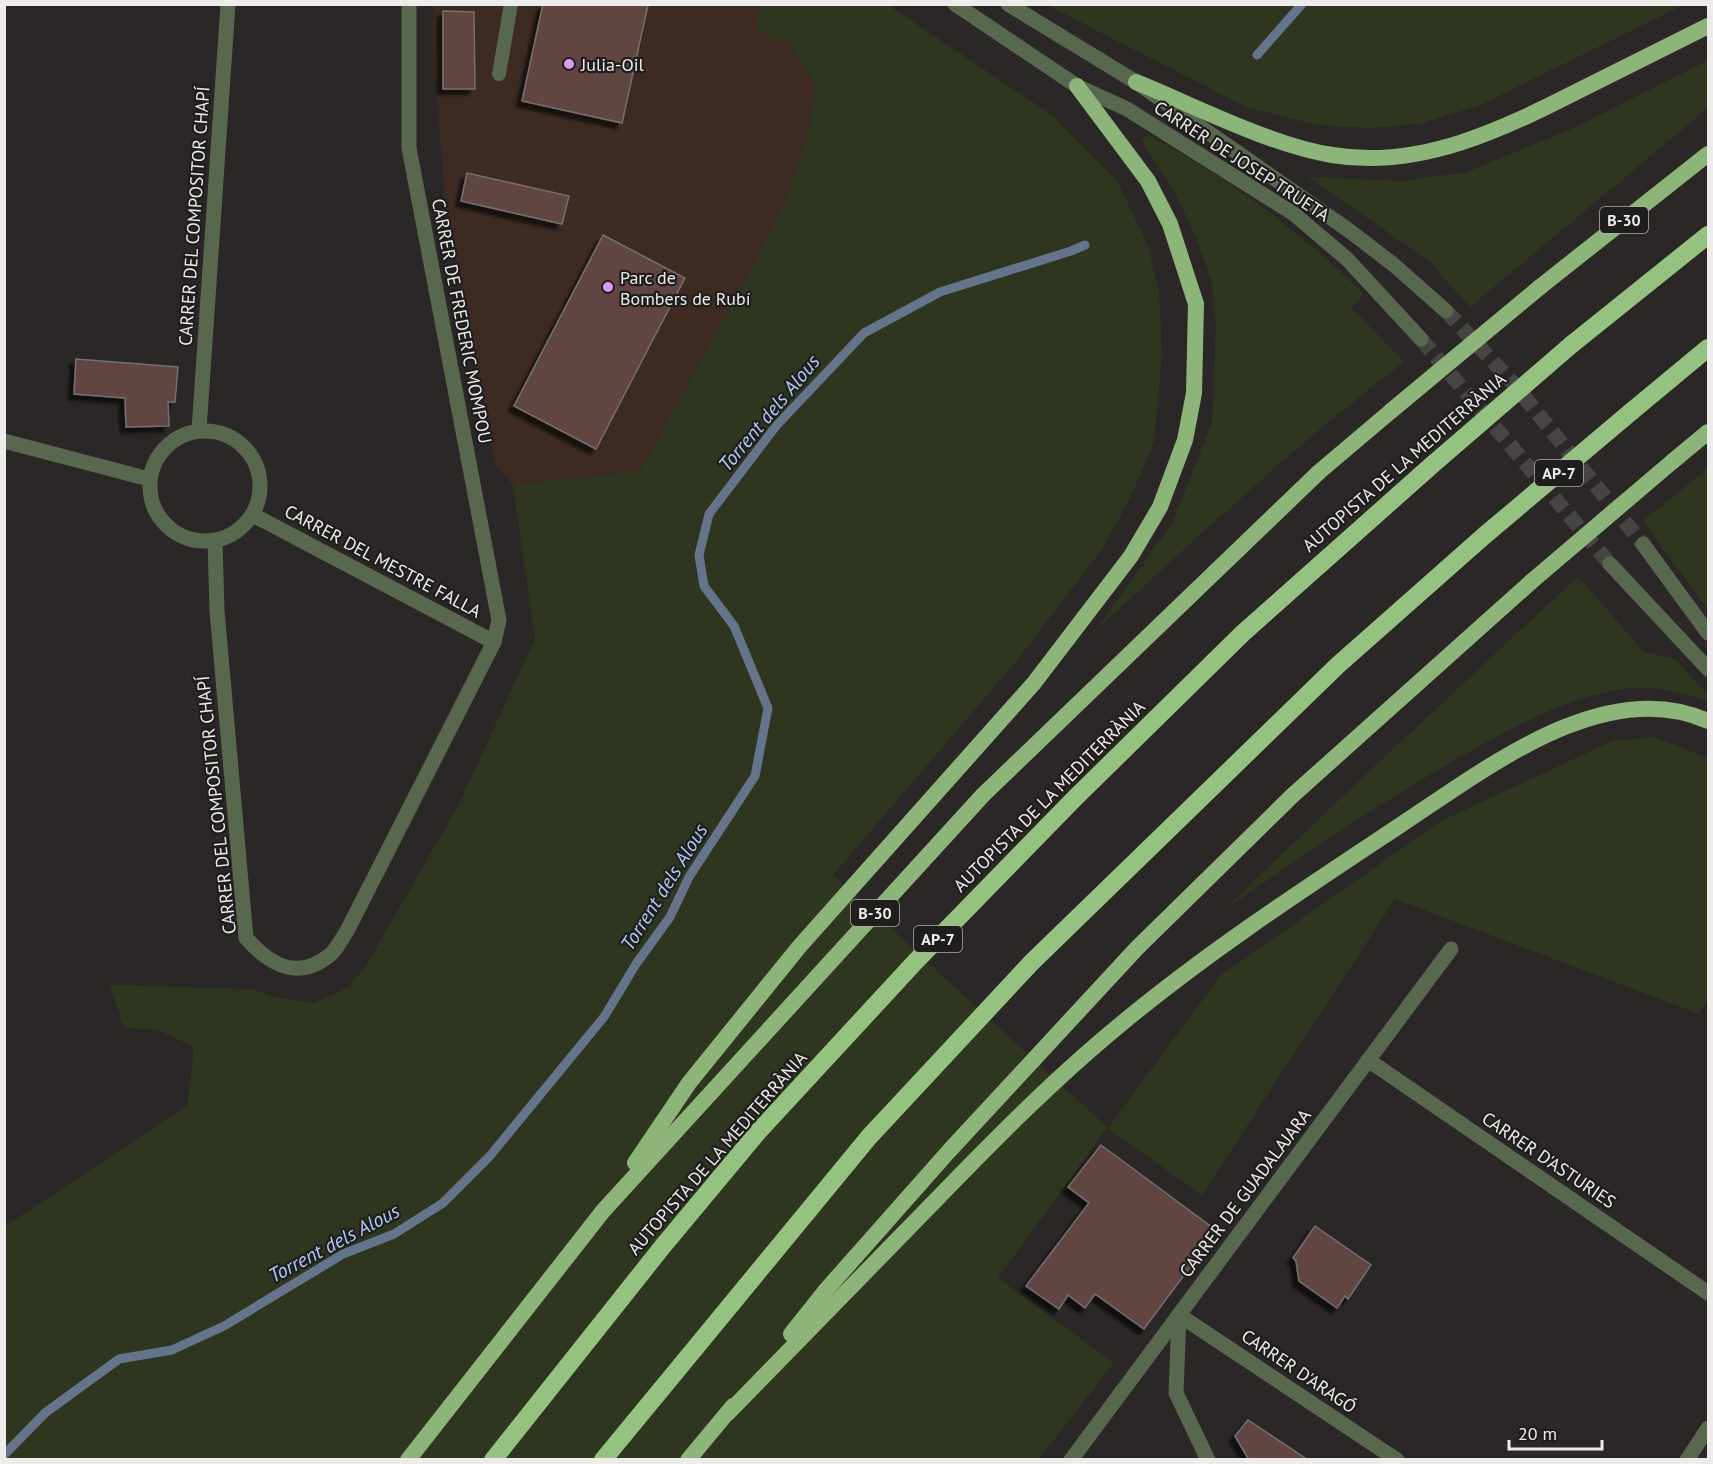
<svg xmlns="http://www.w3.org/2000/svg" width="1713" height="1464" viewBox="0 0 1713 1464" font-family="'PT Sans',sans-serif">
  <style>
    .industrial { fill: #3d2b23 }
    .green { fill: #2f361f }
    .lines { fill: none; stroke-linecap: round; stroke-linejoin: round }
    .stream { stroke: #65748b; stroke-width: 9 }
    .building { fill: #614442; stroke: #747070; stroke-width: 1.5; filter: url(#shadow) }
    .tertiary-tunnel { stroke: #474544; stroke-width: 15; stroke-dasharray: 15 8; stroke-linecap: butt }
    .service { stroke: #57684f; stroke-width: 14 }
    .minor { stroke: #57684f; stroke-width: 15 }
    .tertiary { stroke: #57684f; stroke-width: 15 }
    .trunk { stroke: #8db57a; stroke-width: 16 }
    .motorway { stroke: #96c281; stroke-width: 18 }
    .trunk-bridge { stroke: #8db57a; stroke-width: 16 }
    .motorway-bridge { stroke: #96c281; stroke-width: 18 }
    .poi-dot { fill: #de98f3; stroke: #201e1c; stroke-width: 2 }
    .labels { text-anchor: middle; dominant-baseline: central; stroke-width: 4.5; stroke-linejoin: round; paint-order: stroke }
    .shield { fill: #201e1c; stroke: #b0aead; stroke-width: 1.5 }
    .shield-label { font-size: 16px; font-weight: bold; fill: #eeeceb }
    .poi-label { font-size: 18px; fill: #eeeceb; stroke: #201e1c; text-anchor: start }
    .street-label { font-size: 18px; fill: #eeeceb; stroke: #201e1c }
    .water-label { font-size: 20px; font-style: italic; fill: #afccf9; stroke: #201e1c }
  </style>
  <defs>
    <filter id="shadow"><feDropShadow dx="-5.5" dy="5.5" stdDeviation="1.5" flood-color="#0009"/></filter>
  </defs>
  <rect width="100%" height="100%" fill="#2a2726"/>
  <path class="industrial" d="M434,5H764L755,25L770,39L788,41L815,84L809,131L785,202L754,264L640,471L513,485L495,464L445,201L433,42Z"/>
  <g class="green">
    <path d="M764,5H888L1052,115L1117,181L1148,245L1159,291L1162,354L1154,443L1131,496L1103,548L1015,663L833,875L1108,1128L1220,976L1441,821L1612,741L1654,737L1708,758V999L1699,1014L1395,899L1202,1195L1107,1128L998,1278L1114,1363L1039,1459L5,1460V1226L187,1106L194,1047L159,1030L124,1028L110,985L251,989L275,997L314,1003L347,988L364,969L459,804L535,639L513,485L640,471L754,264L785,202L809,131L815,84L788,41L770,39L754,25Z"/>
    <path d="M1047,5H1683L1481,105L1419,124L1367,128L1317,125L1246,107Z"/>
    <path d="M1708,60V108L1470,307L1428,260L1308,177L1402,181L1467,172L1578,126Z"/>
    <path d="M1149,135C1230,179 1297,229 1364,294L1351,307L1404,362C1296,444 1197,538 1096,630L1172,523L1212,422L1216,324L1211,279L1196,237L1174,191L1141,140Z"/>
    <path d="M1708,468V610L1643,521Z"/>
    <path d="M1578,576L1644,652L1675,659L1708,695V702C1682,692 1654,685 1624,689C1564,698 1509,729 1457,759C1376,805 1301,857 1224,910C1340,796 1460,688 1578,576Z"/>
  </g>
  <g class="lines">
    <g class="stream">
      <path d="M1257,55L1302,4"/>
      <path d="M4,1455L45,1413L119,1359L172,1350L224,1326L343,1254L394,1234L443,1203L489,1157L604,1017L636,964L670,917L689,877L755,776L768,708L734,626L704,586L699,555L709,514L776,426L864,333L940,292L1071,251L1085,245"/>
    </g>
  </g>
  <g class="building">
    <path d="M543,4L648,5L622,123L522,101Z"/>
    <path d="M443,11L474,12L475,89H443Z"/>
    <path d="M467,173L569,196L562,224L461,201Z"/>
    <path d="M603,235L685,278L596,449L514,406Z"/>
    <path d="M76,359L178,367L175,402H168L169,426L126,427L125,398L74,394Z"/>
    <path d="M1101,1145L1217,1231L1144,1329L1095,1294L1085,1308L1068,1295L1059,1309L1026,1286L1089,1203L1068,1187Z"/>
    <path d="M1315,1226L1371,1265L1348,1299L1345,1296L1337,1308L1299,1281L1296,1261L1293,1258Z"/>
    <path d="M1248,1420L1308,1460H1249L1235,1436Z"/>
  </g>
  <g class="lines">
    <g class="tertiary-tunnel">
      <path d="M1446,311L1513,383L1643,544"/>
      <path d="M1421,339L1610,564"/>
    </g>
    <path class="service" d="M499,74L511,4"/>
    <g class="minor">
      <path d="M199,430L228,4"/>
      <circle cx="205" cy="486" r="55"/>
      <path d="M4,441L149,479"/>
      <path d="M253,515L494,642"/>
      <path d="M215,541L217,611L246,938C270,965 298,982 331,954C337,949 342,938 347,931L494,642L499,620L409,148V4"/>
      <path d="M1368,1060L1708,1293"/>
      <path d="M1179,1315L1397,1460"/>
      <path d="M1071,1460L1451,949"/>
      <path d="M1687,1460L1708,1428"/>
    </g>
    <g class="tertiary">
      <path d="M955,4L1077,86L1127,109L1294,214L1347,259L1421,339"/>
      <path d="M1008,4L1136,82L1347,229L1394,265L1446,311"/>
      <path d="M1643,544L1708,633"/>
      <path d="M1610,564L1708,669"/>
      <path d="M1179,1315L1176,1393L1208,1460"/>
    </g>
    <g class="trunk">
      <path d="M1136,82C1195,106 1270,145 1332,155C1422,170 1505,128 1582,89C1624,68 1666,47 1708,26"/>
      <path d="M1540,287L1708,154"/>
      <path d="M1673,461L1708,432"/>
      <path d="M635,1163L689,1083L799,947L1034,683L1131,556L1160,507L1185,440L1194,393L1196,304L1170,224L1148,181L1077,86"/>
      <path d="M791,1334L826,1290L949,1151L1137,948L1293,795L1532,581"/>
      <path d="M728,1413C796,1343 864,1273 932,1204C992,1142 1054,1079 1121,1024C1209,951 1304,889 1399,826C1483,771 1604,674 1708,721"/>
      <path d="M408,1460L603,1211L983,795L1319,472L1391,411"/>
      <path d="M688,1460L733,1406"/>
    </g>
    <g class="motorway">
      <path d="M1571,345L1708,235"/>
      <path d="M1632,411L1708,348"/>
      <path d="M493,1460L663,1246L758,1132L915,962L1075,798L1243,633L1432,465"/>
      <path d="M603,1460L869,1137L1031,963L1338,665L1485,535"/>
    </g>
    <g class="trunk-bridge">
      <path d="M1391,411L1540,287"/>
      <path d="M1532,581L1673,461"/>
    </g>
    <g class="motorway-bridge">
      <path d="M1432,465L1571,345"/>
      <path d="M1485,535L1632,411"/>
    </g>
  </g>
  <g class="poi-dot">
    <circle cx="569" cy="64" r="6"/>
    <circle cx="608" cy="287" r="6"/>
  </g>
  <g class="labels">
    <g class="shield">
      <rect x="1600" y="207" width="48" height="26" rx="4.5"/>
      <rect x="1535" y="460" width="48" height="26" rx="4.5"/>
      <rect x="851" y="900" width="48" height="26" rx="4.5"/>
      <rect x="914" y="926" width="48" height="26" rx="4.5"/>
    </g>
    <g class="shield-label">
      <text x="1624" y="220">B-30</text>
      <text x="1559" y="473">AP-7</text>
      <text x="875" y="913">B-30</text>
      <text x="938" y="939">AP-7</text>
    </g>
    <g class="poi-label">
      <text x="581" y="64">Julia-Oil</text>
      <text x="620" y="277">Parc de<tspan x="620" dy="21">Bombers de Rubí</tspan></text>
    </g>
    <g class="street-label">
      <text transform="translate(1242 161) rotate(33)">CARRER DE JOSEP TRUETA</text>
      <text transform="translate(194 216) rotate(-86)">CARRER DEL COMPOSITOR CHAPÍ</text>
      <text transform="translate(462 321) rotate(79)">CARRER DE FREDERIC MOMPOU</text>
      <text transform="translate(1404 462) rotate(-41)">AUTOPISTA DE LA MEDITERRÀNIA</text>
      <text transform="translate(383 561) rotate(28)">CARRER DEL MESTRE FALLA</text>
      <text transform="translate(1049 796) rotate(-45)">AUTOPISTA DE LA MEDITERRÀNIA</text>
      <text transform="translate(216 805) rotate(-96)">CARRER DEL COMPOSITOR CHAPÍ</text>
      <text transform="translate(717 1153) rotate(-49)">AUTOPISTA DE LA MEDITERRÀNIA</text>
      <text transform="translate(1549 1160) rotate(34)">CARRER D'ASTURIES</text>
      <text transform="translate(1245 1193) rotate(-53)">CARRER DE GUADALAJARA</text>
      <text transform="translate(1299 1371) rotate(34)">CARRER D'ARAGÓ</text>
    </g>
    <g class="water-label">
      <text transform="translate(769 413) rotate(-50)">Torrent dels Alous</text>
      <text transform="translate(664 887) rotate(-58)">Torrent dels Alous</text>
      <text transform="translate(334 1243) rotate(-28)">Torrent dels Alous</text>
    </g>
  </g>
  <rect width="1713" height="1464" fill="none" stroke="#eeeceb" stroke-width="12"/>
  <path d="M1509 1440v9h93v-9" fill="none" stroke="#eeeceb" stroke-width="3"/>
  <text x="1518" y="1440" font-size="18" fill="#eeeceb" stroke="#201e1c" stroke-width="4.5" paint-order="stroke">20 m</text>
</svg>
